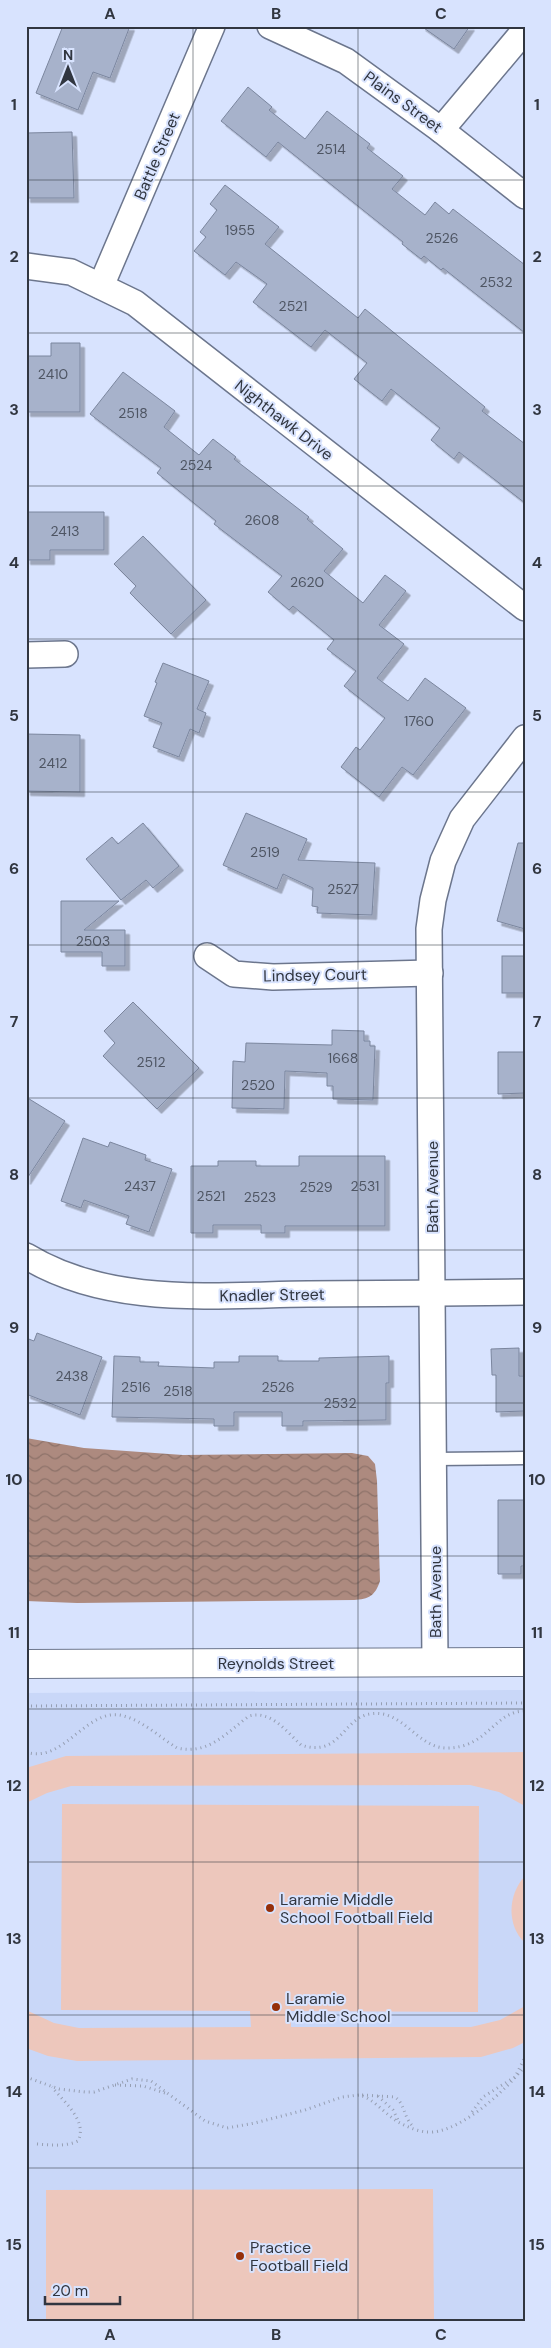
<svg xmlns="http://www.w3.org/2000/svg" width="551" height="2348" viewBox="0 0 551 2348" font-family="'DM Sans',sans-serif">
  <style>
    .built { fill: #c9d7f8 }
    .pitch { fill: #edc7bc }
    .water { fill: url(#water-waves) }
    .building { fill: #a7b2cb; stroke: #7b869e; filter: url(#shadow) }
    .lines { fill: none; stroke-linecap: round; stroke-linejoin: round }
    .service-casing { stroke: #6c768d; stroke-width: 15 }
    .minor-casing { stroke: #6c768d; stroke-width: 28 }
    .secondary-casing { stroke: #6c768d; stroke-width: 30 }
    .path { stroke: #969fb3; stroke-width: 3; stroke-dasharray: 1 4; stroke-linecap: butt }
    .service { stroke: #fff; stroke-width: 12 }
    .minor { stroke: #fff; stroke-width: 25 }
    .secondary { stroke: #fff; stroke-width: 28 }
    .grid { fill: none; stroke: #313640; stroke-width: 1; stroke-opacity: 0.55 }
    .poi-dot { fill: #952f0a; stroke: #d8e3fe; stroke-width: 2 }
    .labels { text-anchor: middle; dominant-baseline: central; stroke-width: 4; stroke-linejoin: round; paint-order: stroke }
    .number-label { font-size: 14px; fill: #4e5563 }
    .street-label { font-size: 16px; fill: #313640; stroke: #d8e3fe }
    .poi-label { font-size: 16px; fill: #313640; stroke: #d8e3fe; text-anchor: start }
    .neatline { fill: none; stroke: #313640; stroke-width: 2 }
    .grid-label { font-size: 16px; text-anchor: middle; font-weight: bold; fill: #313640 }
  </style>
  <defs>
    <pattern id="water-waves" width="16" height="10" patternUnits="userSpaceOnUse" patternTransform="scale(1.25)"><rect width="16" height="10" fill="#ad8a7f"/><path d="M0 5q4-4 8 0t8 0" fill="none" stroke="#8d7269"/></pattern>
    <filter id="shadow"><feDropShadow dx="4.5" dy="4.5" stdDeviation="0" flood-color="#0004"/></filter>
  </defs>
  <rect width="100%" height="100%" fill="#d8e3fe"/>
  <path class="built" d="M525,1690V2322H26V1693Z"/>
  <g class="pitch">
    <path d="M525,1752V1806L499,1792L470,1785L71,1786L47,1793L26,1803V1768L66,1756Z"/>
    <path d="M62,1804L479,1806L478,2012L291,2011V2027H471L500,2020L525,2006V2042L513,2048L481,2057L77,2061L48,2056L26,2048V2010L54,2023L79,2028L251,2027L250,2011L61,2010Z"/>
    <path d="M525,1876V1943C506,1925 508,1894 525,1876Z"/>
    <path d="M433,2189L434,2322H46V2190Z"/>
  </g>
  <path class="water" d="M26,1438L84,1448L183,1455L352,1453L368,1456L375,1464L377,1481L380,1581C375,1596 369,1599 354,1600L77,1603L26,1601Z"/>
  <g class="building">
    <path d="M63,26H130L110,78L93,72L78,110L36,93Z"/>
    <path d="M421,26H470L454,49Z"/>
    <path d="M248,87L272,107L269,110L305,139L327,111L370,144L367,148L403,176L392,189L425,215L435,202L449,214L453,209L525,265V333L443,268L441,270L424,256L421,259L402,244L403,242L278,142L266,157L221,121Z"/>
    <path d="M72,132L74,198H26V133Z"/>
    <path d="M225,185L279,227L265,244L358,318L365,309L485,407L482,411L525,444V503L459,452L454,459L431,440L440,428L391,389L382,401L354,379L367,363L325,330L311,347L253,302L267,284L236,262L225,275L194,251L206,237L200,232L217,210L210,204Z"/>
    <path d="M51,343H80V412H26V356H51Z"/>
    <path d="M123,372L175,411L164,427L199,455L213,439L236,457L234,459L309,517L307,519L343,549L324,571L363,603L385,575L406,591L379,625L404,644L377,678L408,701L425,678L466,708L413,775L402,767L379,797L341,767L356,747L360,750L385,718L344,686L356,671L327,649L334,640L293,606L289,610L268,592L282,576L214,524L216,521L157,473L161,468L90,414Z"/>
    <path d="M26,512H104V550H50V560H26Z"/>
    <path d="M143,536L206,600L171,634L130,593L136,586L114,564Z"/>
    <path d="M163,663L209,681L197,709L206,713L199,733L190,729L179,757L153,747L162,723L144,716L157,683L155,682Z"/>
    <path d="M26,734L80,735V792L26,791Z"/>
    <path d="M246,813L307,839L298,860L375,863L372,915L317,913L318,907L312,906L313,888L283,874L277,889L223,865Z"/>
    <path d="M143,823L179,866L153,888L146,880L121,900L86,859L112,837L118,844Z"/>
    <path d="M518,843H525V929L497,921Z"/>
    <path d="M61,901H119L84,930H125V966H102V952H61Z"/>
    <rect x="502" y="956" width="23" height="37"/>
    <path d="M133,1002L199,1068L157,1109L103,1056L115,1043L104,1031Z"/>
    <path d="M332,1030L364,1031V1041H370V1046H375L373,1100L333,1099V1086H327V1073L285,1071L284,1109L232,1108L233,1061L245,1062L246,1043L332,1045Z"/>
    <path d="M498,1052H525V1093L498,1094Z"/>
    <path d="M26,1097L65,1121L26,1180Z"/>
    <path d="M83,1138L108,1147L110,1142L146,1155L145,1160L172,1169L149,1232L126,1224L129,1216L84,1200L81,1208L61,1201Z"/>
    <path d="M299,1156H385V1226H285V1233H261V1225H213V1233H191V1166H218V1161H256V1166H299Z"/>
    <path d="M37,1333L102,1357L80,1415L26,1394V1338L34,1341Z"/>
    <path d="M519,1348V1376H525V1411L496,1412V1375H492L491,1349Z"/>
    <path d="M114,1356L140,1357V1362H159L158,1366L214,1368V1362H239V1356H278V1361H319V1358L389,1356V1383H386V1420L303,1421V1426H282V1412H234V1426H214V1419L112,1417Z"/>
    <path d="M498,1500H525V1566H521V1574H498Z"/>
  </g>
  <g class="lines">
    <g class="service-casing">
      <path id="service" d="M434,1459L525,1458"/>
    </g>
    <g class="minor-casing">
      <g id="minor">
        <path d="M270,26L346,61L441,130L525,196"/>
        <path d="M441,130L525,30"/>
        <path d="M26,266L71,272L135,303L525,608"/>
        <path d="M101,286L212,26"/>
        <path d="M26,655L65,654"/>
        <path d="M207,956L234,974L273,977L430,973"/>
        <path d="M26,1256C110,1307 214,1295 308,1294C380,1294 453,1293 525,1292"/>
        <path d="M435,1662L429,929L433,900L443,861L462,819L525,738"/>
      </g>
    </g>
    <g class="secondary-casing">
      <path id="secondary" d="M26,1664L525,1662"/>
    </g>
    <g class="path">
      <path d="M26,1706L525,1703"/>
      <path d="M26,1752C64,1765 87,1705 124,1716C143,1721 161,1738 177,1748C209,1755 226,1733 249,1716C271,1710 286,1731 301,1745C340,1758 343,1718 370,1714C403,1708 417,1749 448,1748C489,1747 494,1711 525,1711"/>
      <path d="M26,2077L59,2089L85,2092H94L132,2079L151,2081L205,2121L227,2128L255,2123L305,2110L342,2097L359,2095C374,2098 386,2116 400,2123C410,2128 421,2133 433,2132C464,2129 506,2090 525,2066"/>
      <path d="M115,2085L143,2086L165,2093"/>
      <path d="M362,2095L395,2097C406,2105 403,2118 414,2127"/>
      <path d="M378,2096L393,2110L399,2122"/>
      <path d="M472,2112L483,2097L515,2077L525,2057"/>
      <path d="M37,2144C51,2145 65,2147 78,2141C88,2121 64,2102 52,2087"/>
    </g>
    <use href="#service" class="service"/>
    <use href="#minor" class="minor"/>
    <use href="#secondary" class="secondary"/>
  </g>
  <path class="grid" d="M193,26V2322M358,26V2322M26,180H525M26,333H525M26,486H525M26,639H525M26,792H525M26,945H525M26,1098H525M26,1250H525M26,1403H525M26,1556H525M26,1709H525M26,1862H525M26,2015H525M26,2168H525"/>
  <g class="poi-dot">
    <circle cx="270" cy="1908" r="5"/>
    <circle cx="276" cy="2007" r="5"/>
    <circle cx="240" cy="2256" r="5"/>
  </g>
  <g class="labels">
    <g class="number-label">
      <text x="331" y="149">2514</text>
      <text x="240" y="230">1955</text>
      <text x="442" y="238">2526</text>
      <text x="496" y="282">2532</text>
      <text x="293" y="306">2521</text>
      <text x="53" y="374">2410</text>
      <text x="133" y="413">2518</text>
      <text x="196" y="465">2524</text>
      <text x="262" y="520">2608</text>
      <text x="65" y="531">2413</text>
      <text x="307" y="582">2620</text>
      <text x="419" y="721">1760</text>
      <text x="53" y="763">2412</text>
      <text x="265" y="852">2519</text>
      <text x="343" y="889">2527</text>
      <text x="93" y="941">2503</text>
      <text x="343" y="1058">1668</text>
      <text x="151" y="1062">2512</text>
      <text x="258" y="1085">2520</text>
      <text x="140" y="1186">2437</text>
      <text x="365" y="1186">2531</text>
      <text x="316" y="1187">2529</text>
      <text x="211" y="1196">2521</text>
      <text x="260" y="1197">2523</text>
      <text x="72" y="1376">2438</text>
      <text x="136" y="1387">2516</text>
      <text x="278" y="1387">2526</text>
      <text x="178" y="1391">2518</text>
      <text x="340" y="1403">2532</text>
    </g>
    <g class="street-label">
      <text transform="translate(403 102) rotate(36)">Plains Street</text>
      <text transform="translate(157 156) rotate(-67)">Battle Street</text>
      <text transform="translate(284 420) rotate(38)">Nighthawk Drive</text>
      <text transform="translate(315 975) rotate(-1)">Lindsey Court</text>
      <text transform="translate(432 1187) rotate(-90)">Bath Avenue</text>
      <text transform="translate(272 1295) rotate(-1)">Knadler Street</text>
      <text transform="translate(435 1592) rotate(-90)">Bath Avenue</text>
      <text x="276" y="1663">Reynolds Street</text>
    </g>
    <g class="poi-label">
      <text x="280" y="1899">Laramie Middle<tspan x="280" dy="18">School Football Field</tspan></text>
      <text x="286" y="1998">Laramie<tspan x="286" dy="18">Middle School</tspan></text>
      <text x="250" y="2247">Practice<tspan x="250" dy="18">Football Field</tspan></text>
    </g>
  </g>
  <rect width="551" height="2348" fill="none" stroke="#d8e3fe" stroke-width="55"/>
  <g transform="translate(68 68)" stroke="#d8e3fe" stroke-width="4" paint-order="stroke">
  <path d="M0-4L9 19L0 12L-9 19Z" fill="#313640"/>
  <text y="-8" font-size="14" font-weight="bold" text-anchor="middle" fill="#313640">N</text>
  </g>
  <path d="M45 2296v8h75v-8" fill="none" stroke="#313640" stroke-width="2.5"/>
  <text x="52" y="2296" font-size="15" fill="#313640" stroke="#d8e3fe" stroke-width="4" paint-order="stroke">20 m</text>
  <rect x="28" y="28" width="496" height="2292" class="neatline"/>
  <g class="grid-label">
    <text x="110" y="19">A</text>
    <text x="276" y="19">B</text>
    <text x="441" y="19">C</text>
    <text x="14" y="110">1</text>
    <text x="537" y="110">1</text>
    <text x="14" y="262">2</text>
    <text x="537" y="262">2</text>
    <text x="14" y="415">3</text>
    <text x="537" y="415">3</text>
    <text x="14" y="568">4</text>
    <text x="537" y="568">4</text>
    <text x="14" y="721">5</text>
    <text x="537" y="721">5</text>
    <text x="14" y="874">6</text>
    <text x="537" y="874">6</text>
    <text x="14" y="1027">7</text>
    <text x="537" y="1027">7</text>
    <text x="14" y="1180">8</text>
    <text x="537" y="1180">8</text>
    <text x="14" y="1333">9</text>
    <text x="537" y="1333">9</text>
    <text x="14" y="1485">10</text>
    <text x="537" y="1485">10</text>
    <text x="14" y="1638">11</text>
    <text x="537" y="1638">11</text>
    <text x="14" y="1791">12</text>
    <text x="537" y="1791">12</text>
    <text x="14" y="1944">13</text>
    <text x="537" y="1944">13</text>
    <text x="14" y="2097">14</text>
    <text x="537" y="2097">14</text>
    <text x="14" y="2250">15</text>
    <text x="537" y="2250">15</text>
    <text x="110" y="2340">A</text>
    <text x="276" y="2340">B</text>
    <text x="441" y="2340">C</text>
  </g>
</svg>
